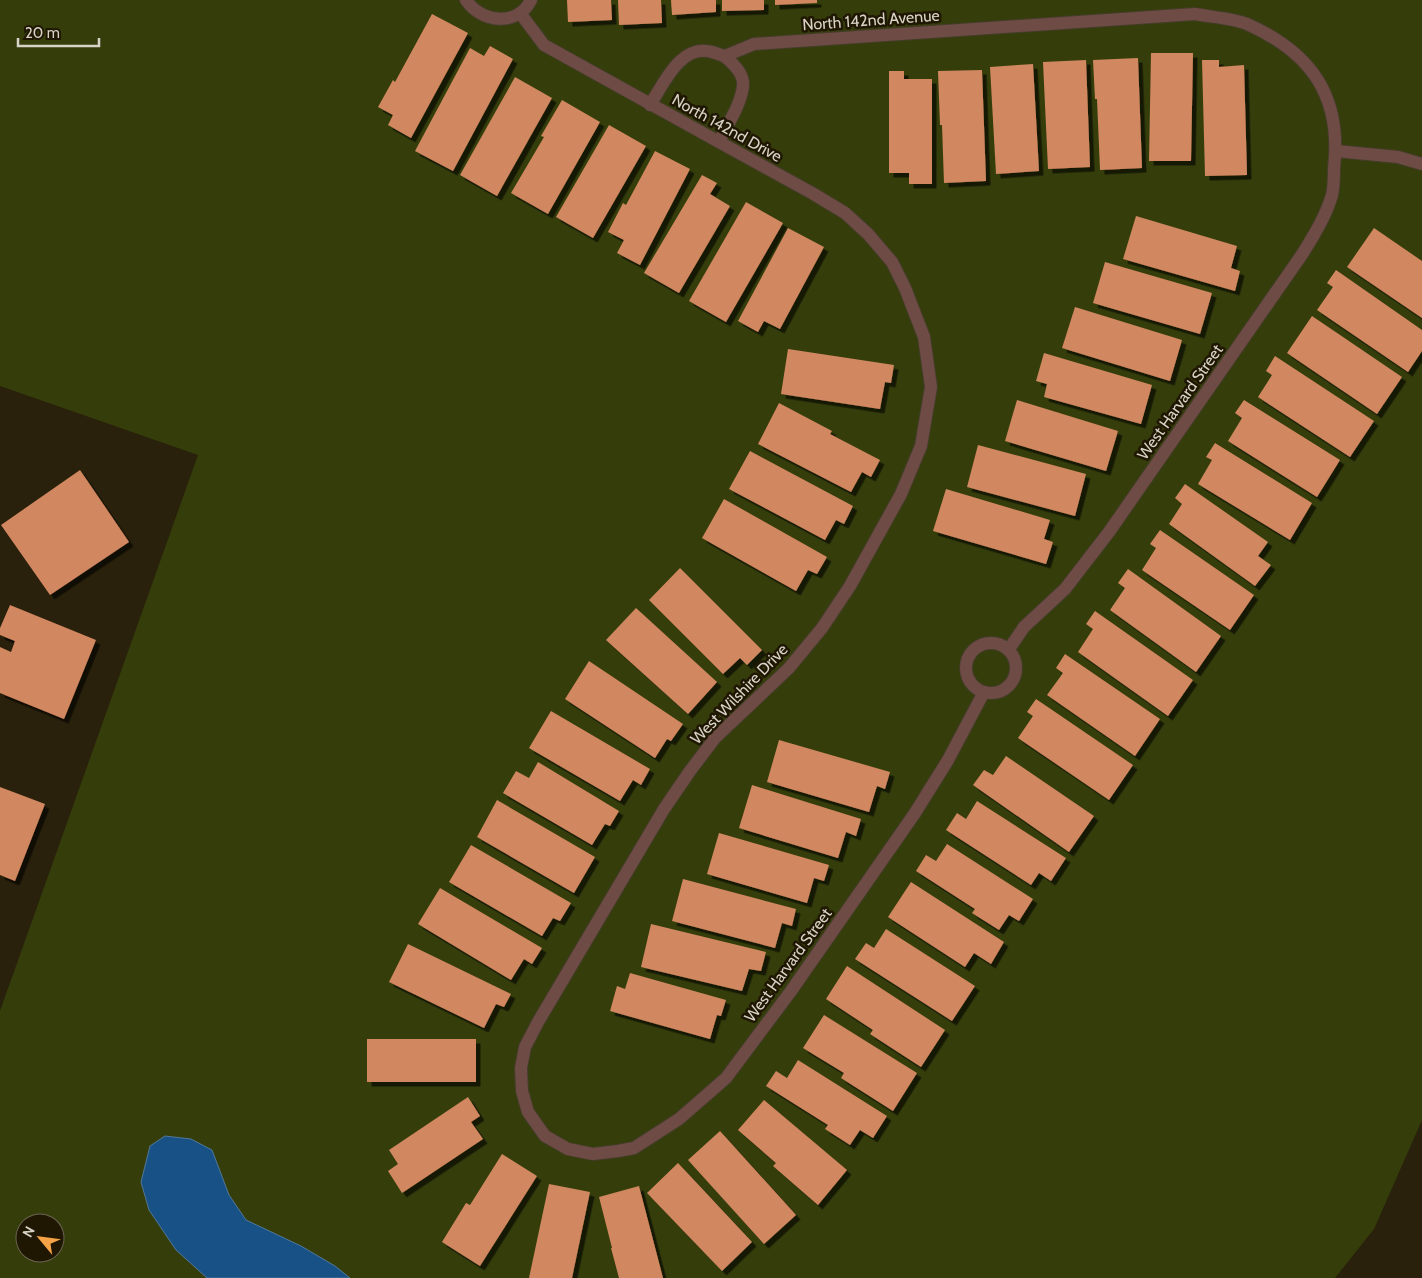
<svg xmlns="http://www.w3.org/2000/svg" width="1422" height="1278" viewBox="0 0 1422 1278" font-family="Cabin,sans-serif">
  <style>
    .green { fill: #353e0b; fill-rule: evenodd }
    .water { fill: #185186; stroke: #527899 }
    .building { fill: #d18760; filter: url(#shadow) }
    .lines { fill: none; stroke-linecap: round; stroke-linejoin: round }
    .minor-casing { stroke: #453d29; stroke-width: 14 }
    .minor { stroke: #6e4c45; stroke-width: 12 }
    .labels { text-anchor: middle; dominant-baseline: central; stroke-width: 5; stroke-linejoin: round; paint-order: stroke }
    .street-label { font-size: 16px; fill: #d8d3c6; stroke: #201703 }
  </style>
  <defs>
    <filter id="shadow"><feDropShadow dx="4.5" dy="4.5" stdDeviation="0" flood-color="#0009"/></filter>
  </defs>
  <rect width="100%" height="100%" fill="#29210b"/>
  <path class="green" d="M0,0H1422V1120L1374,1229L1335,1278H0V1011L198,455L0,386ZM25,1223H55V1253H25Z"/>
  <path class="water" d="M165,1136L191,1139L212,1150L229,1195L246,1220L301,1246L335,1266L350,1278H207L176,1250L149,1210L141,1182L150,1146Z"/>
  <g class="building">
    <path d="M567,0H611L612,20L568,22Z"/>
    <path d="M618,0H661L662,23L619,25Z"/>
    <path d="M671,0H716V12L672,15Z"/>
    <path d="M722,0H764V10L722,11Z"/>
    <path d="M775,0H817V3L775,5Z"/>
    <path d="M432,14L468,33L411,138L388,125L393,115L378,107L393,80L395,82Z"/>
    <path d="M490,46L513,59L453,171L415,151L470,48L484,56Z"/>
    <path d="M1151,53H1193L1191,161H1149Z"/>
    <path d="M1138,58L1142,168L1100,170L1097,99H1095L1093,60Z"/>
    <path d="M1086,60L1090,167L1048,169L1043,62Z"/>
    <path d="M1202,60H1219V67L1244,65L1247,175L1205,176Z"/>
    <path d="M1033,64L1039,171L996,174L990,67Z"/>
    <path d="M982,70L986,181L944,183L942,125H940L938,71Z"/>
    <path d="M889,71H904V79H932V184H909V173H889Z"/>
    <path d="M515,77L552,98L497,196L460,175Z"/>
    <path d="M562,100L600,122L548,214L511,193L544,137L541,136Z"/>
    <path d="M609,125L646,146L593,238L556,217Z"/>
    <path d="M655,151L690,169L640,265L617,253L624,240L608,232L623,203L626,205Z"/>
    <path d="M702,175L717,183L710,194L730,206L679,293L644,273Z"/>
    <path d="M746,202L783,223L726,322L689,301Z"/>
    <path d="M1136,216L1237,246L1231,268L1240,271L1235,291L1123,259Z"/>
    <path d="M788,228L824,247L780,329L764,321L758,332L738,321Z"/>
    <path d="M1374,228L1422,261V318L1347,267Z"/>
    <path d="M1105,262L1212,293L1200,334L1093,303Z"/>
    <path d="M1336,270L1422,330V351L1408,372L1317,310L1333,287L1327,283Z"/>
    <path d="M1075,307L1182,340L1170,381L1062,348Z"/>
    <path d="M1312,316L1402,377L1377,414L1287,353Z"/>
    <path d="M788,349L894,365L891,383L885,382L880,409L781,394Z"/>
    <path d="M1044,353L1152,385L1141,424L1044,397L1047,384L1036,381Z"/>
    <path d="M1275,356L1374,421L1350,457L1258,397L1272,375L1266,371Z"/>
    <path d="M1017,400L1118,431L1106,471L1005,441Z"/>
    <path d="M1244,400L1340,460L1317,497L1228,441L1242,418L1235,413Z"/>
    <path d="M779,403L832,431L830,434L880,460L871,477L862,472L851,492L758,444Z"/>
    <path d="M1215,443L1312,503L1290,540L1198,484L1212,460L1206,457Z"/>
    <path d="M978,445L1086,474L1075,516L967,487Z"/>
    <path d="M750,451L853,506L844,524L836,520L825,540L729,489Z"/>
    <path d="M80,470L129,542L50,595L1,525Z"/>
    <path d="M1185,484L1268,542L1258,556L1271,565L1255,586L1169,524L1182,504L1175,498Z"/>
    <path d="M946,489L1050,520L1044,539L1053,542L1046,564L933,531Z"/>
    <path d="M724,499L827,557L817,574L808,570L796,591L702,538Z"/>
    <path d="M1160,530L1254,595L1230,630L1142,570L1156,548L1150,544Z"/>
    <path d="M680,568L762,650L747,665L740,658L723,674L649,600Z"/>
    <path d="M1128,569L1221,636L1196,672L1110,610L1125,588L1118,583Z"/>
    <path d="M10,605L96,640L64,719L0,693V647L11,652L15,641L0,635V628Z"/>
    <path d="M636,608L717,682L688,714L606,640Z"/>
    <path d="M1095,611L1193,680L1168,716L1078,652L1093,629L1086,624Z"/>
    <path d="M1065,654L1160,719L1135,756L1047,695L1063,673L1056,668Z"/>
    <path d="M589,661L683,724L671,741L667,739L655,758L565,699Z"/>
    <path d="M1036,699L1133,765L1109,800L1018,738L1033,716L1027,712Z"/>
    <path d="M551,711L650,769L641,785L633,780L620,801L529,748Z"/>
    <path d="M779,740L890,772L885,789L877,786L869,812L767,782Z"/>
    <path d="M1006,756L1094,816L1069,852L973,785L984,770L993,775Z"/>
    <path d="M538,762L619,811L610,826L605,824L592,845L503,793L516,771L529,778Z"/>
    <path d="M752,785L861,819L856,836L846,832L838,858L739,828Z"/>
    <path d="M0,787L45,804L15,881L0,875Z"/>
    <path d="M497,800L595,857L574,893L477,837Z"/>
    <path d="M977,801L1066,858L1051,881L1039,873L1031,885L946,830L957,813L966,819Z"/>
    <path d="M719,833L829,865L824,881L814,878L807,903L707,874Z"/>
    <path d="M947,844L1033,899L1019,921L1009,915L999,930L972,913L975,909L916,871L926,855L936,861Z"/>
    <path d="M471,845L571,903L560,921L553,918L542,936L449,882Z"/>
    <path d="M683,879L796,909L792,926L782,923L775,948L672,921Z"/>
    <path d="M911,882L1004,942L991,964L974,953L965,967L888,917Z"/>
    <path d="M440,888L542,948L532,964L524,959L511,980L418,924Z"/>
    <path d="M651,924L766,952L761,971L749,969L742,991L641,967Z"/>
    <path d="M886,929L975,986L952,1021L855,959L866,943L874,948Z"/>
    <path d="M408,944L511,994L504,1007L496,1004L484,1028L389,982Z"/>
    <path d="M847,966L945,1030L921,1067L870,1034L873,1030L826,999Z"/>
    <path d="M630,973L726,1000L721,1016L717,1015L710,1039L610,1011L617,986L625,989Z"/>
    <path d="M824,1015L917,1073L893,1111L841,1078L844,1073L803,1048Z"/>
    <rect x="367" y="1039" width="109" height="43"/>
    <path d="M798,1060L887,1116L873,1138L860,1130L850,1145L825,1129L828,1125L766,1086L776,1071L787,1078Z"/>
    <path d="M468,1097L480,1116L471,1122L483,1139L402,1193L388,1171L398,1164L389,1150Z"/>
    <path d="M764,1100L847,1170L818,1205L773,1166L776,1163L738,1130Z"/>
    <path d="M720,1131L796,1215L764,1244L688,1160Z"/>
    <path d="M502,1154L537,1176L480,1266L442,1242L466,1203L470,1205Z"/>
    <path d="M678,1163L752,1242L722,1271L647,1193Z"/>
    <path d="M549,1184L590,1192L572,1278H529Z"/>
    <path d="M639,1186L663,1278H619L611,1248H612L599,1197Z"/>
  </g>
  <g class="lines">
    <g class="minor-casing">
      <g id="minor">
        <path d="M466,0C481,23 518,27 531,0"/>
        <path d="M520,13L544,45L719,142L812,193L845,213L868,234L892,262L905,288L924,337L931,387L921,446L901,494L850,586L822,628L789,668L715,738L690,771L664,809L538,1022L525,1047L521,1068L522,1091L528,1112L545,1136L568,1149L593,1154L618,1151L634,1148L679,1119L726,1078L791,991L915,813L948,760L984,692"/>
        <path d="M725,56L754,44L1195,14C1210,17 1233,18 1247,24C1312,53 1342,97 1334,168C1334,177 1334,187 1332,195C1326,216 1314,235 1303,253L1109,532L1065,589L1024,627L1009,649"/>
        <path d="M650,105C664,83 681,43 712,52C718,54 724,55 729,60C736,67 744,75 743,86C741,105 727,125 719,142"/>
        <path d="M1336,151L1398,157L1422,164"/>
        <circle cx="991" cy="668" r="25"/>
      </g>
    </g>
    <use href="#minor" class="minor"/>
  </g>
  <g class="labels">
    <g class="street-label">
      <text transform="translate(871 20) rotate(-4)">North 142nd Avenue</text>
      <text transform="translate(727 128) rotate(29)">North 142nd Drive</text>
      <text transform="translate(1180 402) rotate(-55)">West Harvard Street</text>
      <text transform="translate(739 694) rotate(-46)">West Wilshire Drive</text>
      <text transform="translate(788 965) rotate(-54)">West Harvard Street</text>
    </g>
  </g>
  <g transform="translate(40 1238) rotate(299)"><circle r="24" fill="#201703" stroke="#6a6251"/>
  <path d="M0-4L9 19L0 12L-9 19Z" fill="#f6a246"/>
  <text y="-8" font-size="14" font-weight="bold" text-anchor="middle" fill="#d8d3c6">N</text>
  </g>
  <path d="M18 38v8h81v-8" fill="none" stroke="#d8d3c6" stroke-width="2.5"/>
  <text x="25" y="38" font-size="15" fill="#d8d3c6" stroke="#201703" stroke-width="4" paint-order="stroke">20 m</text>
</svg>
